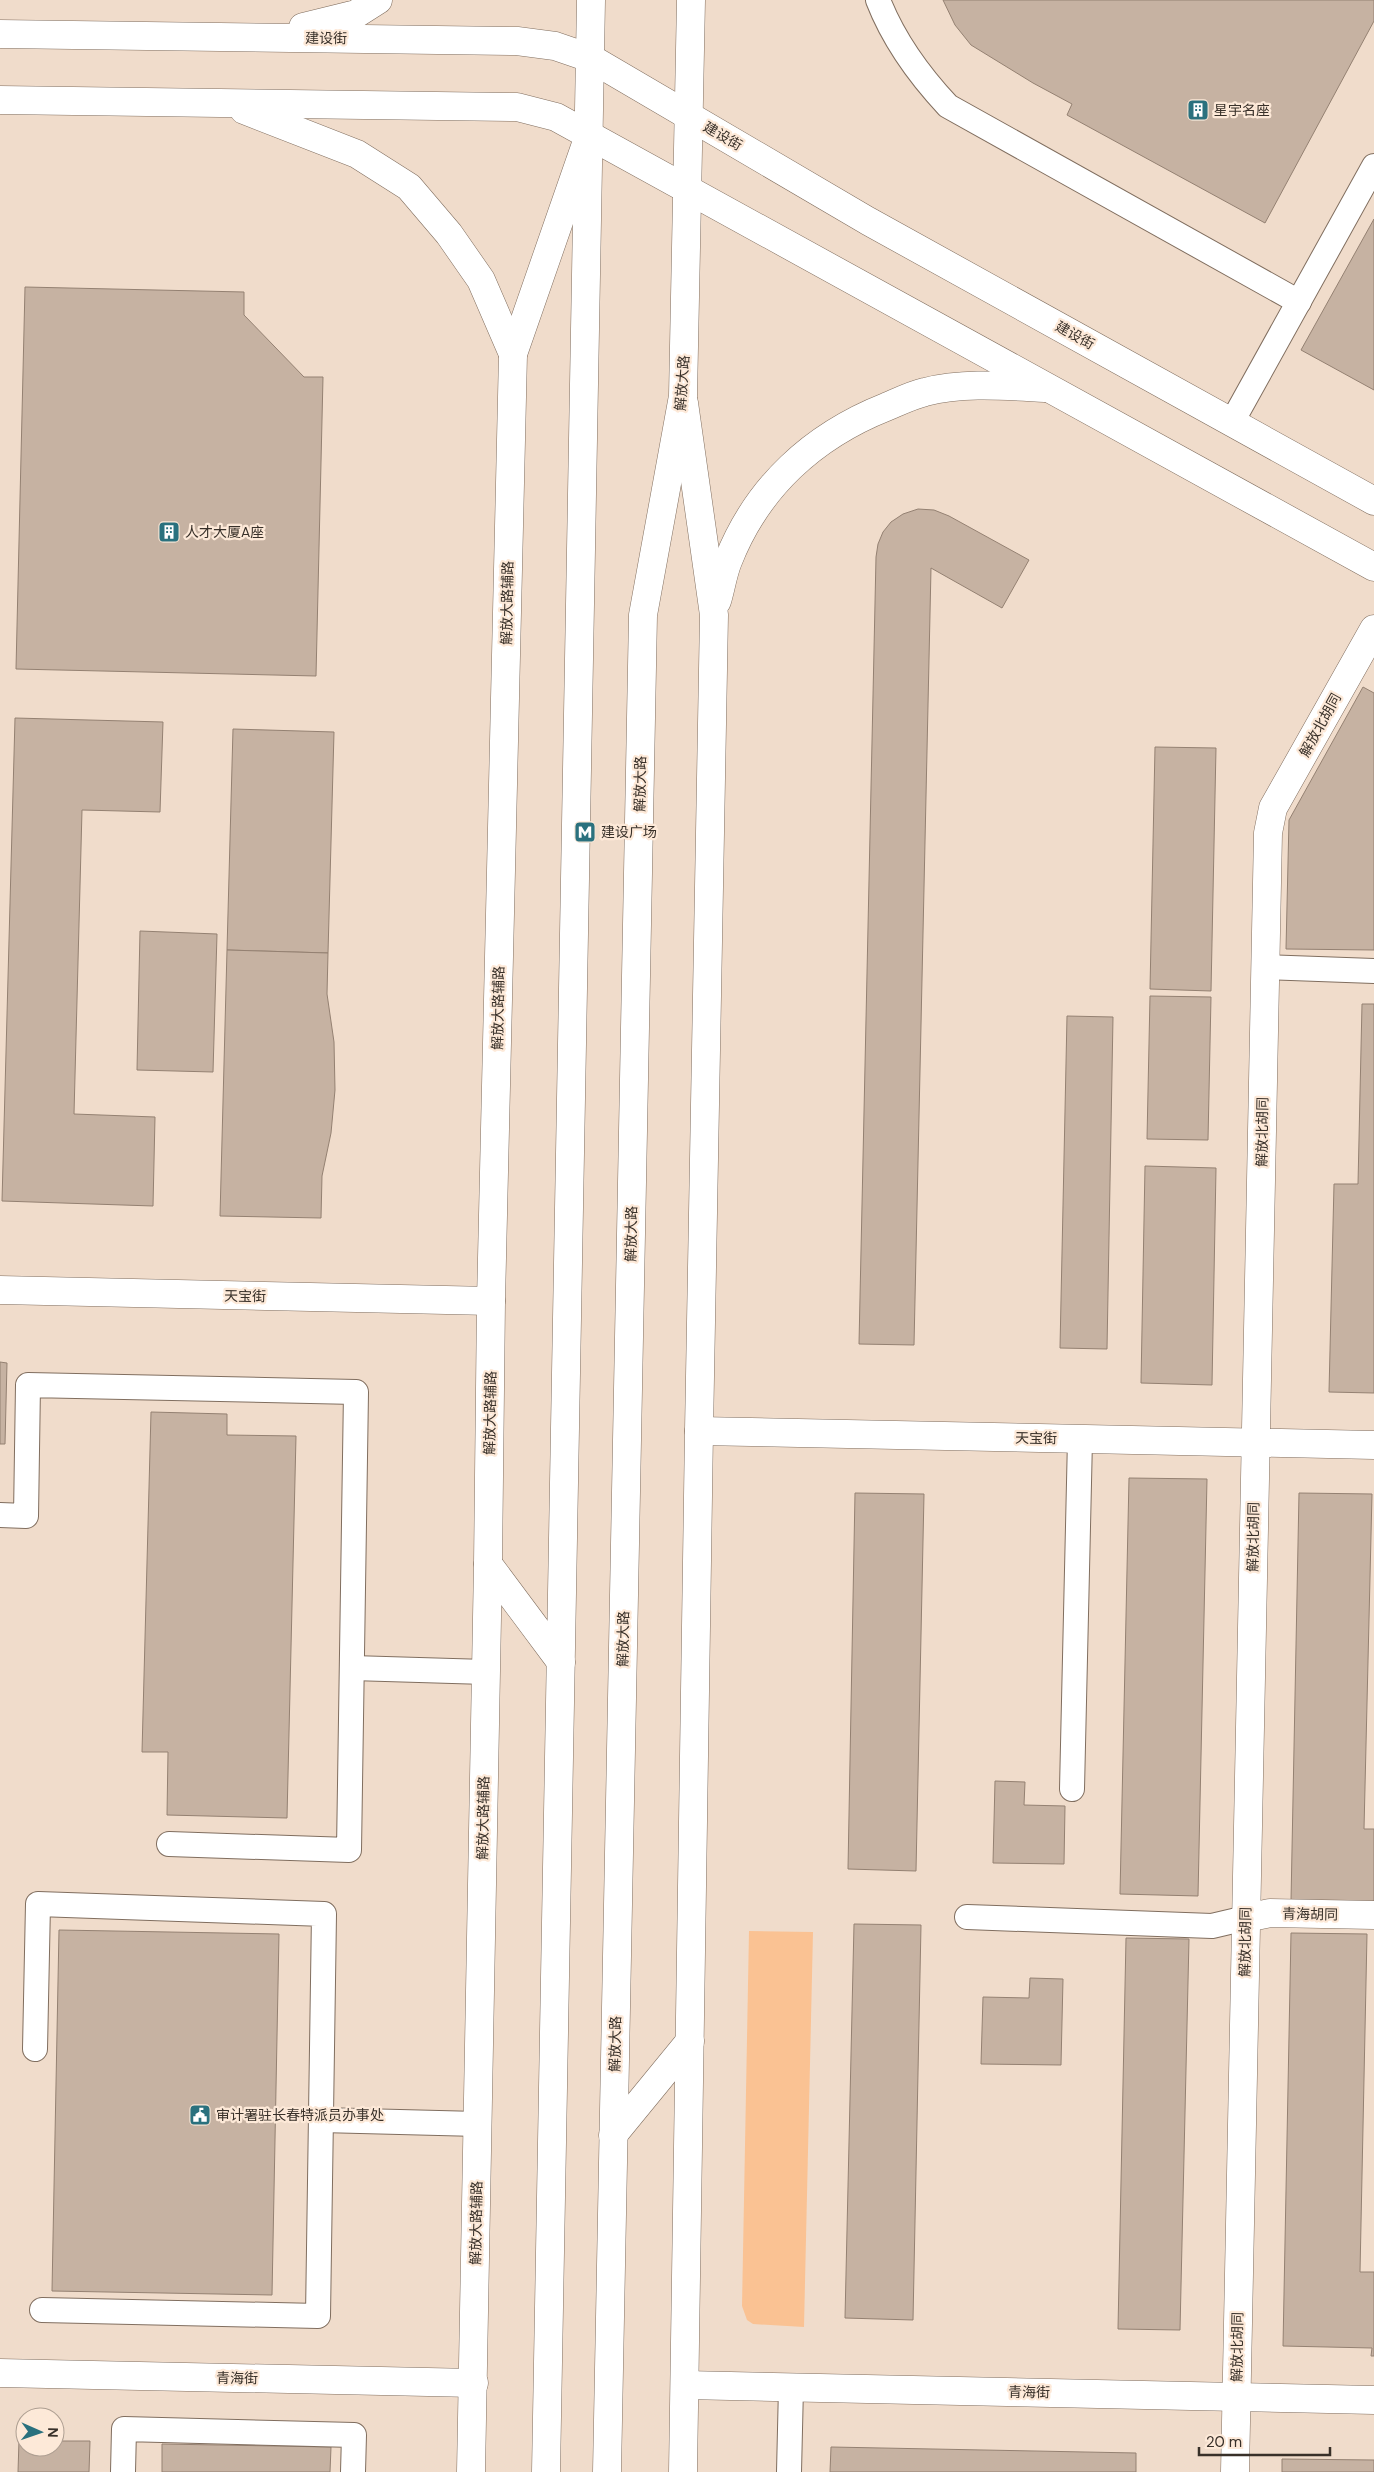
<svg xmlns="http://www.w3.org/2000/svg" width="1374" height="2472" viewBox="0 0 1374 2472" font-family="'DM Sans','Noto Sans SC',sans-serif">
  <style>
    .green { fill: #fac293 }
    .building { fill: #c6b2a2; stroke: #948172 }
    .lines { fill: none; stroke-linecap: round; stroke-linejoin: round }
    .lane-casing { stroke: #806e5f; stroke-width: 26 }
    .street-casing { stroke: #806e5f; stroke-width: 29 }
    .secondary-casing { stroke: #806e5f; stroke-width: 29 }
    .primary-casing { stroke: #806e5f; stroke-width: 29 }
    .lane { stroke: #fff; stroke-width: 24 }
    .street { stroke: #fff; stroke-width: 28 }
    .secondary { stroke: #fff; stroke-width: 28 }
    .primary { stroke: #fff; stroke-width: 28 }
    .labels { text-anchor: middle; dominant-baseline: central; stroke-width: 4.5; stroke-linejoin: round; paint-order: stroke }
    .street-label { font-size: 14px; fill: #383029; stroke: #fde9d8 }
    .poi-label { font-size: 14px; fill: #383029; stroke: #fde9d8; text-anchor: start }
  </style>
  <rect width="100%" height="100%" fill="#f0dccb"/>
  <path class="green" d="M749,1931L813,1932L804,2327L753,2324L747,2320L742,2306Z"/>
  <g class="building">
    <path d="M943,0H1374V21L1265,223L1067,115L1072,104L1033,83L971,45L955,25Z"/>
    <path d="M1374,219V390L1301,350Z"/>
    <path d="M25,287L244,292V315L304,377H323L316,676L16,669Z"/>
    <path d="M918,509L934,510L949,516L1029,560L1002,608L931,568L914,1345L859,1344L876,557L878,544L883,532L891,522L903,514Z"/>
    <path d="M1363,687L1374,693V950L1286,949L1289,820Z"/>
    <path d="M15,718L163,722L160,812L82,810L74,1114L155,1117L153,1206L2,1201Z"/>
    <path d="M233,729L334,732L328,953L227,950Z"/>
    <path d="M1155,747L1216,748L1211,991L1150,989Z"/>
    <path d="M140,931L217,934L213,1072L137,1070Z"/>
    <path d="M227,950L328,953L327,994L334,1042L335,1090L331,1133L322,1176L321,1218L220,1216Z"/>
    <path d="M1150,996L1211,997L1208,1140L1147,1139Z"/>
    <path d="M1362,1004H1374V1393L1329,1392L1334,1184H1358Z"/>
    <path d="M1067,1016L1113,1017L1107,1349L1060,1348Z"/>
    <path d="M1145,1166L1216,1168L1212,1385L1141,1383Z"/>
    <path d="M0,1362L7,1363L5,1444H0Z"/>
    <path d="M151,1412L227,1414V1435L296,1436L287,1818L167,1815L168,1752H142Z"/>
    <path d="M1129,1478L1207,1479L1198,1896L1120,1894Z"/>
    <path d="M855,1493L924,1494L916,1871L848,1869Z"/>
    <path d="M1299,1493L1372,1494L1364,1829H1374V1903L1291,1901Z"/>
    <path d="M995,1781L1025,1782L1024,1805L1065,1806L1064,1864L993,1863Z"/>
    <path d="M854,1924L921,1925L913,2320L845,2318Z"/>
    <path d="M59,1930L279,1934L272,2295L52,2291Z"/>
    <path d="M1291,1933L1367,1934L1360,2272H1374V2356H1371L1372,2348L1283,2346Z"/>
    <path d="M1126,1938L1189,1939L1180,2330L1118,2329Z"/>
    <path d="M1030,1978L1063,1979L1061,2065L981,2064L983,1997L1029,1998Z"/>
    <path d="M19,2440H25V2447H55V2441H90L89,2472H18Z"/>
    <path d="M162,2444L331,2447L330,2472H162Z"/>
    <path d="M831,2447L1136,2453V2472H830Z"/>
    <path d="M1282,2459L1374,2460V2472H1282Z"/>
  </g>
  <g class="lines">
    <g class="lane-casing">
      <g id="lane">
        <path d="M878,0C894,41 918,74 948,106L1299,302"/>
        <path d="M1232,422L1374,166"/>
        <path d="M1265,967L1374,971"/>
        <path d="M0,1515L26,1516L28,1385L356,1392L349,1850L169,1844"/>
        <path d="M352,1668L486,1672"/>
        <path d="M1072,1789L1080,1439"/>
        <path d="M967,1917L1212,1926L1246,1918"/>
        <path d="M35,2049L38,1904L324,1914L318,2316L42,2310"/>
        <path d="M321,2120L478,2124"/>
        <path d="M123,2472L124,2429L354,2435L353,2472"/>
        <path d="M789,2472L791,2387"/>
      </g>
    </g>
    <g class="street-casing">
      <g id="street">
        <path d="M699,1431L1374,1445"/>
        <path d="M1246,1918L1270,1913L1374,1915"/>
        <path d="M1235,2472L1268,833L1273,808L1374,629"/>
      </g>
    </g>
    <g class="secondary-casing">
      <g id="secondary">
        <path d="M303,27L356,14L378,0"/>
        <path d="M0,34L517,41L555,46L590,58L868,221L1374,501"/>
        <path d="M0,100L517,107L556,117L1374,567"/>
        <path d="M244,110L357,154L409,187L449,234L481,280L513,354"/>
        <path d="M717,601C721,588 723,573 728,561C757,487 813,436 886,407C898,402 912,395 925,392C964,382 1006,386 1045,388"/>
        <path d="M0,1290L491,1301"/>
        <path d="M0,2373L474,2383"/>
        <path d="M685,2385L1374,2400"/>
        <path d="M471,2472L488,1564L491,1301L513,354L586,144"/>
        <path d="M683,2472L699,1431L714,615L684,403"/>
      </g>
    </g>
    <g class="primary-casing">
      <g id="primary">
        <path d="M488,1564L561,1662"/>
        <path d="M613,2135L690,2041"/>
        <path d="M546,2472L591,0"/>
        <path d="M607,2472L643,615L683,396L691,0"/>
      </g>
    </g>
    <use href="#lane" class="lane"/>
    <use href="#street" class="street"/>
    <use href="#secondary" class="secondary"/>
    <use href="#primary" class="primary"/>
  </g>
  <defs>
    <g id="building-square" transform="scale(1.125)"><rect x="-9" y="-9" width="18" height="18" rx="4" fill="#2a717e" stroke="#fde9d8"/><path d="M-4-6H4V6H1V3H-1V6H-4ZM-2.5-4.3h1.7v1.8h-1.7ZM.8-4.3h1.7v1.8H.8ZM-2.5-1h1.7V.8h-1.7ZM.8-1h1.7V.8H.8Z" fill="#fff"/></g>
    <g id="metro-square" transform="scale(1.125)"><rect x="-9" y="-9" width="18" height="18" rx="4" fill="#2a717e" stroke="#fde9d8"/><path d="M-5.5 5V-5H-3L0 0L3-5H5.5V5H3V-.5L0 4L-3-.5V5Z" fill="#fff"/></g>
    <g id="civic-square" transform="scale(1.125)"><rect x="-9" y="-9" width="18" height="18" rx="4" fill="#2a717e" stroke="#fde9d8"/><path d="M-.6-6.5H3V-4.5H.6V-3L4-1V1h2V6H-6V1h2V-1L-.6-3ZM-1.2 2.5V6h2.4V2.5Z" fill="#fff"/></g>
  </defs>
  <g fill-rule="evenodd">
    <use href="#building-square" x="1198" y="110"/>
    <use href="#building-square" x="169" y="532"/>
    <use href="#metro-square" x="585" y="832"/>
    <use href="#civic-square" x="200" y="2115"/>
  </g>
  <g class="labels">
    <g class="street-label">
      <text transform="translate(326 38) rotate(1)">建设街</text>
      <text transform="translate(723 136) rotate(30)">建设街</text>
      <text transform="translate(1075 335) rotate(29)">建设街</text>
      <text transform="translate(682 383) rotate(-86)">解放大路</text>
      <text transform="translate(507 603) rotate(-89)">解放大路辅路</text>
      <text transform="translate(1320 725) rotate(-61)">解放北胡同</text>
      <text transform="translate(640 784) rotate(-89)">解放大路</text>
      <text transform="translate(498 1008) rotate(-89)">解放大路辅路</text>
      <text transform="translate(1262 1132) rotate(-89)">解放北胡同</text>
      <text transform="translate(631 1234) rotate(-89)">解放大路</text>
      <text transform="translate(245 1296) rotate(1)">天宝街</text>
      <text transform="translate(490 1413) rotate(-89)">解放大路辅路</text>
      <text transform="translate(1036 1438) rotate(1)">天宝街</text>
      <text transform="translate(1253 1537) rotate(-89)">解放北胡同</text>
      <text transform="translate(623 1639) rotate(-89)">解放大路</text>
      <text transform="translate(483 1818) rotate(-89)">解放大路辅路</text>
      <text transform="translate(1310 1914) rotate(1)">青海胡同</text>
      <text transform="translate(1245 1942) rotate(-89)">解放北胡同</text>
      <text transform="translate(615 2044) rotate(-89)">解放大路</text>
      <text transform="translate(476 2223) rotate(-89)">解放大路辅路</text>
      <text transform="translate(1237 2347) rotate(-89)">解放北胡同</text>
      <text transform="translate(237 2378) rotate(1)">青海街</text>
      <text transform="translate(1029 2392) rotate(1)">青海街</text>
    </g>
    <g class="poi-label">
      <text x="1214" y="110">星宇名座</text>
      <text x="185" y="532">人才大厦A座</text>
      <text x="601" y="832">建设广场</text>
      <text x="216" y="2115">审计署驻长春特派员办事处</text>
    </g>
  </g>
  <g transform="translate(40 2432) rotate(92)"><circle r="24" fill="#fde9d8" stroke="#ae9f92"/>
  <path d="M0-4L9 19L0 12L-9 19Z" fill="#2a717e"/>
  <text y="-8" font-size="14" font-weight="bold" text-anchor="middle" fill="#383029">N</text>
  </g>
  <path d="M1199 2447v8h131v-8" fill="none" stroke="#383029" stroke-width="2.5"/>
  <text x="1206" y="2447" font-size="15" fill="#383029" stroke="#fde9d8" stroke-width="4" paint-order="stroke">20 m</text>
</svg>
